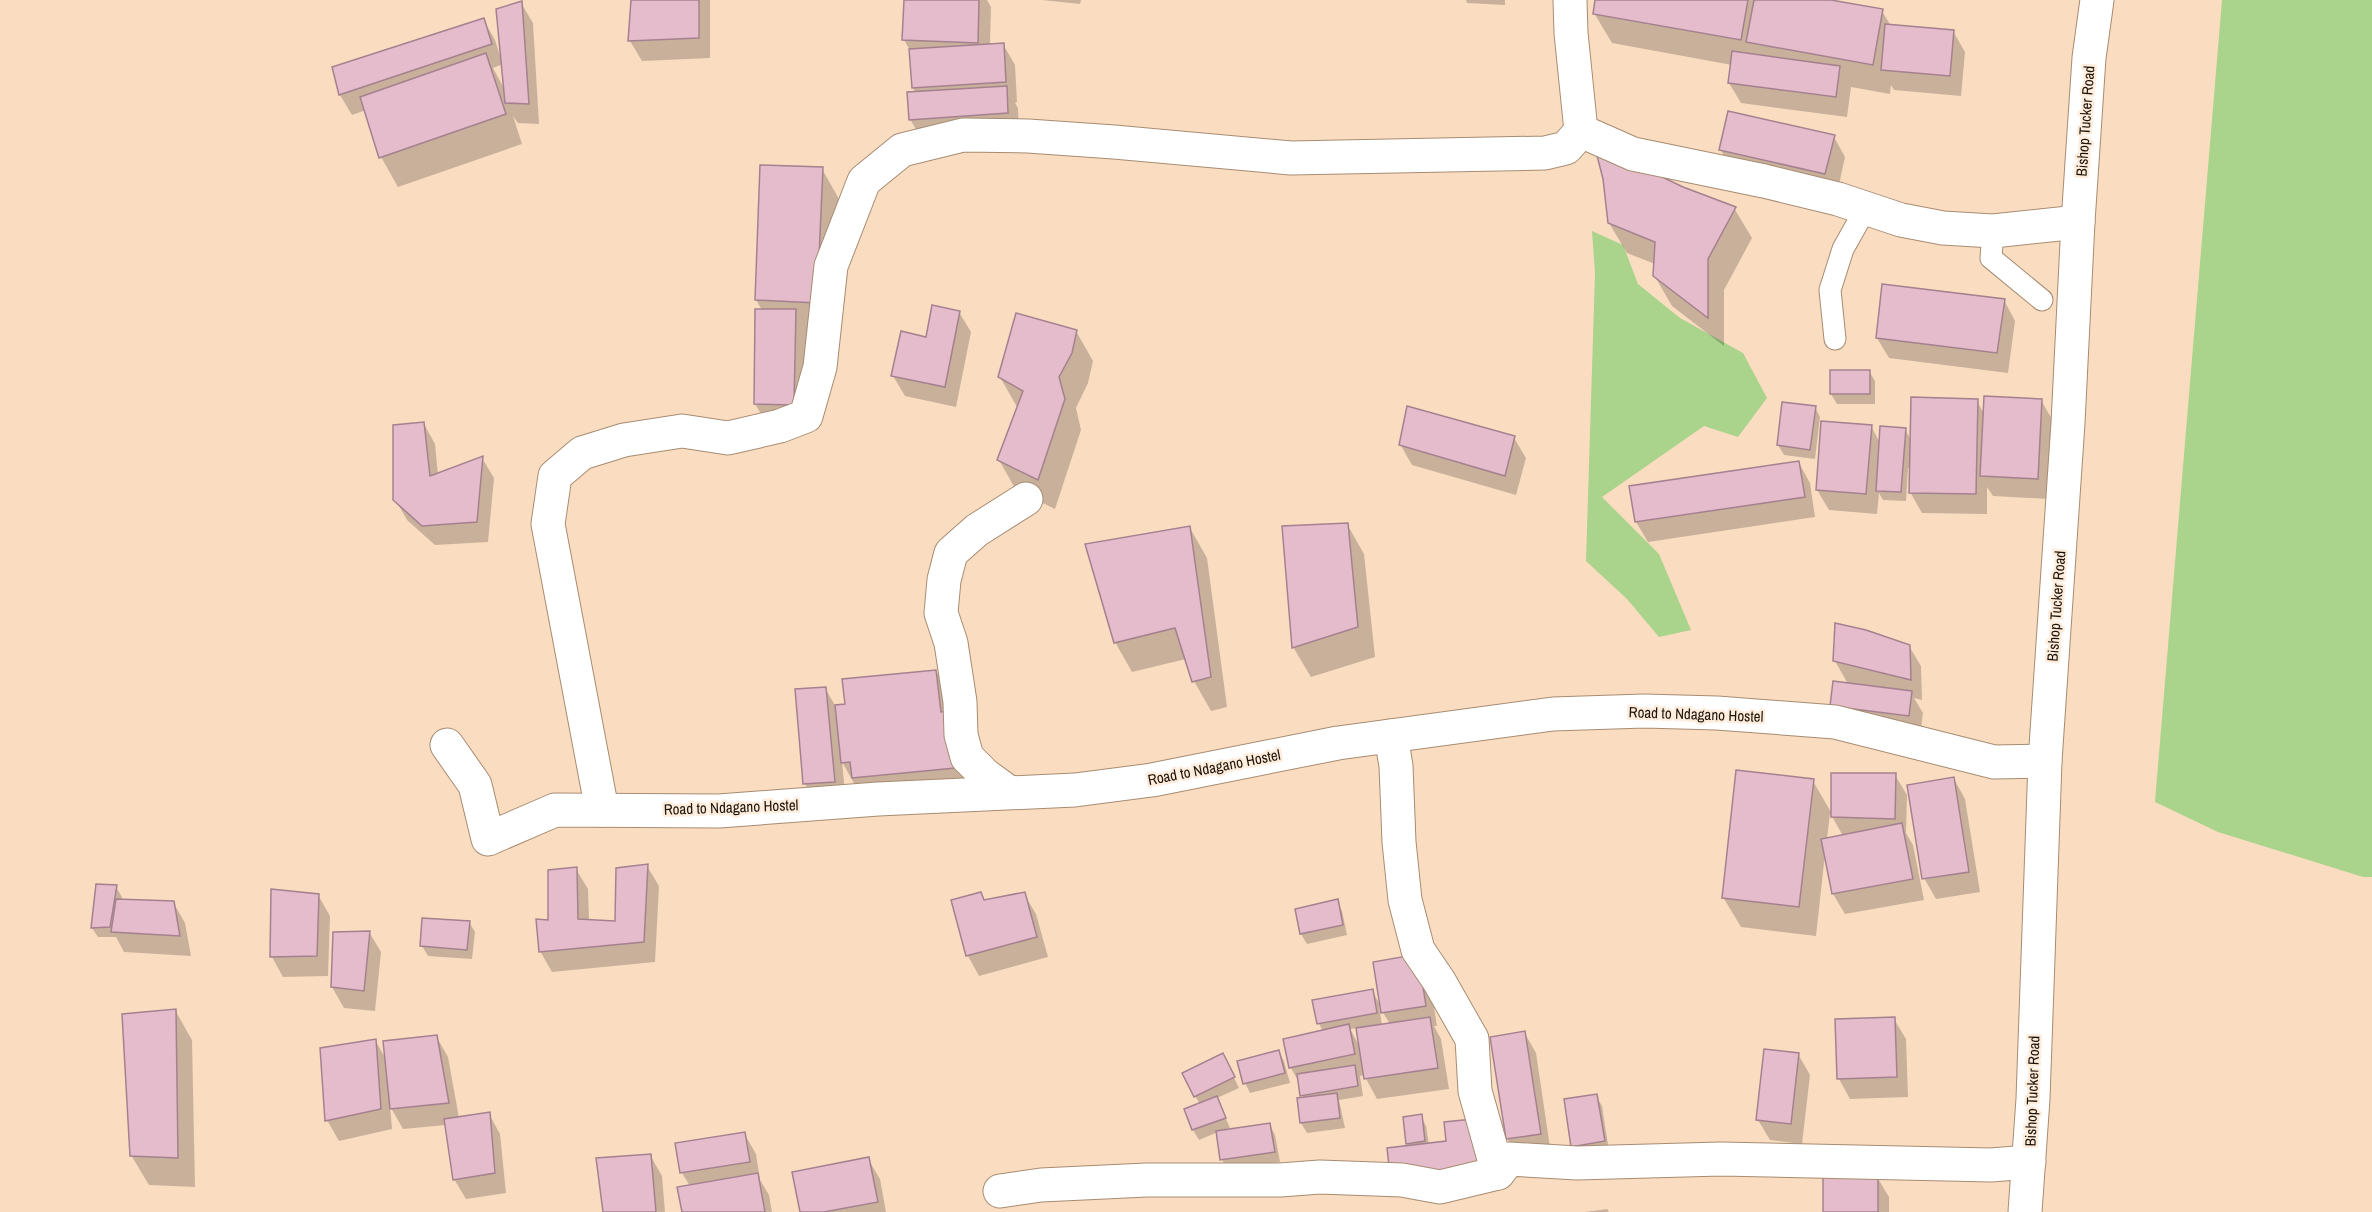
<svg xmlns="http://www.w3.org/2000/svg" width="2372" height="1212" viewBox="0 0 2372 1212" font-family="'Archivo Narrow',sans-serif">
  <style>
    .green { fill: #aad38b }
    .shadow { fill: #0003; fill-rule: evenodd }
    .building { fill: #e4bccc; stroke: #a5818f; stroke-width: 1.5 }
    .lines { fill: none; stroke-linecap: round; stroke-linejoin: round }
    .lane-casing { stroke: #a78c72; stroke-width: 23 }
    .street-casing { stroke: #a78c72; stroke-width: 35 }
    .secondary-casing { stroke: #a78c72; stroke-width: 35 }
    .lane { stroke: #fff; stroke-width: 21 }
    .street { stroke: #fff; stroke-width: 33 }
    .secondary { stroke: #fff; stroke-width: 33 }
    .labels { text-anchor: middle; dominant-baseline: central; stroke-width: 5; stroke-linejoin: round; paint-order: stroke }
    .street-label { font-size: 15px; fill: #1d1309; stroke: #feeddc }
  </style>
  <rect width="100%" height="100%" fill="#faddc1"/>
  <g class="green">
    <path d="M2222,0H2372V877H2363L2218,832L2155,802Z"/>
    <path d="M1592,231L1623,245L1638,284L1680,318L1743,353L1767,398L1738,437L1704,426L1602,497L1659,554L1691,630L1659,637L1627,599L1586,561L1595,273Z"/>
  </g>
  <g class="shadow">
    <path d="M632,0H710V58L642,61L630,41Z"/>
    <path d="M905,0H987L991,7L990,45L1003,44L1015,65L1017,102L1015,103L1018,108L1019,134L922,140L910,119L916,93L913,88L911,52L904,40Z"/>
    <path d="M1042,0H1081L1080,4Z"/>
    <path d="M1466,0H1505V5L1467,3Z"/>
    <path d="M1597,0H1823L1882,11L1891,26L1953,31L1965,52L1961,96L1894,90L1891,85L1890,94L1851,87L1847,117L1741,103L1729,83L1732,65L1612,43L1594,13Z"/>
    <path d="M521,3L533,23L539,124L518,123L513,116L522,144L398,187L381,157L366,110L352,115L340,95L334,68L483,19L495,40L501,59ZM503,64L505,90L493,68Z"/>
    <path d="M1834,137L1845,157L1837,194L1732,170L1720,149Z"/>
    <path d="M822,169L839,199L834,332L807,331L805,424H767L755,404L762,310L756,300Z"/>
    <path d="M1604,179L1682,188L1734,208L1752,238L1724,290V346L1672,306L1654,275L1655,264L1627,253L1609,223Z"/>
    <path d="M2004,300L2015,321L2008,373L1889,358L1877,338Z"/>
    <path d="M959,312L971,332L956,407L905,396L893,376Z"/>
    <path d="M1076,331L1093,361L1088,383L1076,408L1081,430L1055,509L1016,490L999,460L1017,407L1000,377Z"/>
    <path d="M1869,371L1875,381V404H1837L1831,394Z"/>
    <path d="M2041,400L2053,421L2049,499L1993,496L1987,487V514L1922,513L1910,492L1911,468H1908L1906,501L1883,500L1879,493L1877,514L1829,510L1817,490L1871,426L1880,443L1905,429L1912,442L1977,401L1984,414Z"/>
    <path d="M1815,407L1820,417L1815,459L1784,455L1778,445Z"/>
    <path d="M424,424L435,444L438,475L482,458L494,478L488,542L435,545L407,520L395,499Z"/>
    <path d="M1514,438L1526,458L1516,495L1412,465L1400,444Z"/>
    <path d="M1799,463L1810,483L1815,517L1648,542L1636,522Z"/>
    <path d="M1347,524L1364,554L1375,657L1311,677L1293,647Z"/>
    <path d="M1190,528L1207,558L1227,707L1211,711L1194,681L1186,659L1132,672L1115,642Z"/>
    <path d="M1909,646L1921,666L1922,700L1914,698L1923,713L1920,736L1843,726L1848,684L1835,661Z"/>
    <path d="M936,671L953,701L971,798L859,792L842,762L846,802L817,804L805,784L825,688L836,707L846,705Z"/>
    <path d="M1895,775L1907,795L1906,833L1913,845L1924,900L1845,914L1833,894L1825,854L1816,936L1741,927L1723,897L1813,781L1832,814ZM1830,813L1843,836L1827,839Z"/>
    <path d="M1954,779L1965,799L1980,892L1936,899L1924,878Z"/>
    <path d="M647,866L659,886L655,962L552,972L540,951L550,921L576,869L588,889L589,921L616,922Z"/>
    <path d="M116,887L122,897L121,901L173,902L185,923L191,956L124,952L116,937H98L92,928Z"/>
    <path d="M981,893L985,901L1024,894L1036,914L1048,957L979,976L968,956L953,901Z"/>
    <path d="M318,895L330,916L328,976L283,977L272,957Z"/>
    <path d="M1337,901L1342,911L1347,935L1307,944L1301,934L1296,910Z"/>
    <path d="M469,922L475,932L472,959L428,956L422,946Z"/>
    <path d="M369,932L381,952L375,1011L344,1008L332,987Z"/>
    <path d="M1429,976L1437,1026H1434L1441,1039L1449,1089L1377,1099L1364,1075L1360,1076L1363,1096L1339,1100L1345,1128L1307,1133L1301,1123L1304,1099L1300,1084L1291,1068L1285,1040L1323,1031L1319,1024L1314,1001L1372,990L1381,1007ZM1379,1006L1390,1024L1382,1025ZM1357,1028L1360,1047L1350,1029Z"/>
    <path d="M175,1010L192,1040L195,1187L149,1185L131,1155Z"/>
    <path d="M1894,1019L1906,1039L1908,1097L1850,1099L1839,1079Z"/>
    <path d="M1524,1032L1536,1053L1551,1154L1519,1159L1507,1138Z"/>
    <path d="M436,1036L448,1057L459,1118L489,1114L500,1134L506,1193L466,1199L454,1179L446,1125L403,1129L390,1106L392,1129L339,1141L327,1120L375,1040L387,1061Z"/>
    <path d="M1278,1051L1284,1061L1290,1083L1250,1093L1245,1083Z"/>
    <path d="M1798,1054L1810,1075L1802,1144L1770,1140L1758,1120Z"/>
    <path d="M1228,1065L1239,1088L1217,1098L1230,1128L1223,1130L1270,1125L1275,1135L1280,1162L1227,1169L1222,1159L1218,1132L1199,1140L1193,1130L1186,1110L1200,1104L1195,1096Z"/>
    <path d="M1596,1096L1602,1106L1609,1151L1572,1146Z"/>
    <path d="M1421,1116L1426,1126L1429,1145L1448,1143L1472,1121L1488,1186L1404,1195L1409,1147L1407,1144Z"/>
    <path d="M744,1133L756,1154L760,1180L769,1195L772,1212H683L690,1186L682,1173Z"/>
    <path d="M650,1155L662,1176L665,1212H604Z"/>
    <path d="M868,1159L880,1179L886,1212H801Z"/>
    <path d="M1877,1177L1889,1197V1212H1824Z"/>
    <path d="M1607,1209L1609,1212H1585Z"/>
  </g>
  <g class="building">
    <path d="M631,0H699V38L628,41Z"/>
    <path d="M904,0H979L978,43L902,40Z"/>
    <path d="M1595,0H1748L1741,40L1593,14Z"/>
    <path d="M1754,0H1831L1883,9L1873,65L1746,42Z"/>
    <path d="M522,1L529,104L505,103L496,9Z"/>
    <path d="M484,18L492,44L339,95L332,67Z"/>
    <path d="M1885,24L1954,30L1950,76L1881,70Z"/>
    <path d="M1004,43L1006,82L912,88L909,49Z"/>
    <path d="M1732,51L1840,66L1836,97L1728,83Z"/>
    <path d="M486,53L506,114L379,158L360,97Z"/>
    <path d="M1007,86L1008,113L909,120L907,92Z"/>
    <path d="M1728,111L1835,135L1825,174L1719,150Z"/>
    <path d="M1594,144L1683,187L1736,207L1708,259V318L1653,276L1655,242L1608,223L1603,179Z"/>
    <path d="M760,165L823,167L817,303L755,300Z"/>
    <path d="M1882,284L2005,299L1997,353L1876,338Z"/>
    <path d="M932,305L960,311L945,387L891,376L901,331L926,337Z"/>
    <path d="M755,309H796L794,405L754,404Z"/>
    <path d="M1016,313L1077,330L1072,353L1059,377L1065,399L1038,480L997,460L1023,391L998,377Z"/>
    <rect x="1830" y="370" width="40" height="24"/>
    <path d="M1984,396L2042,399L2038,479L1980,476Z"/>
    <path d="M1911,397L1978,399L1976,494L1909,493Z"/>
    <path d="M1782,402L1816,406L1810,450L1777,445Z"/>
    <path d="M1407,406L1515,436L1505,476L1399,445Z"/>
    <path d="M1821,421L1872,425L1866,494L1816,490Z"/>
    <path d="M424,422L430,476L483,456L477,522L422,526L393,500V425Z"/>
    <path d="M1880,426L1906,428L1901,492L1876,491Z"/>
    <path d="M1799,461L1805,497L1635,522L1629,486Z"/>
    <path d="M1348,523L1358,627L1292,648L1282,526Z"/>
    <path d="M1190,526L1211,677L1192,682L1175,628L1114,643L1085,544Z"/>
    <path d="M1835,623L1866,630L1910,645L1911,680L1833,661Z"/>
    <path d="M936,670L941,712L949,711L955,768L852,778L850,762L841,763L835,705L845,704L842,679Z"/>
    <path d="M1833,681L1912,691L1909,716L1830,706Z"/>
    <path d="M826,687L835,782L803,784L795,689Z"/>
    <path d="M1736,770L1814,779L1799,907L1722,898Z"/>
    <path d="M1831,773H1896L1895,819L1831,817Z"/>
    <path d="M1954,777L1969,872L1922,879L1907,785Z"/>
    <path d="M1902,823L1913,879L1832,894L1821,839Z"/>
    <path d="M648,864L644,942L539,952L536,919L548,920V870L577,867L578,919L615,921L616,868Z"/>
    <path d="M96,884L117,885L110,927L91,928Z"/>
    <path d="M271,889L319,894L317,956L270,957Z"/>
    <path d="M981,892L984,900L1025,892L1037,937L966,956L951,900Z"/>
    <path d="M116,899L174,901L180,936L111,932Z"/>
    <path d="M1338,899L1343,925L1300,934L1295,909Z"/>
    <path d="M422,918L470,921L467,950L420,946Z"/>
    <path d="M370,931L364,991L331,987L333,932Z"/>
    <path d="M1418,954L1426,1006L1381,1013L1373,962Z"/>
    <path d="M1373,989L1377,1013L1317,1024L1312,1000Z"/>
    <path d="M176,1009L178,1158L130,1156L122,1014Z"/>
    <path d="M1430,1017L1438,1068L1364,1079L1356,1028Z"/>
    <path d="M1895,1017L1897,1077L1837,1079L1835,1019Z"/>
    <path d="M1349,1024L1355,1054L1289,1068L1283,1039Z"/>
    <path d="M1525,1031L1541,1134L1506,1139L1490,1037Z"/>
    <path d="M437,1035L449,1103L390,1109L383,1041Z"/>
    <path d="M376,1039L381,1109L325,1121L320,1048Z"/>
    <path d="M1764,1049L1799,1053L1791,1124L1756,1120Z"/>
    <path d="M1279,1050L1285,1073L1243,1084L1237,1061Z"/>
    <path d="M1223,1053L1235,1077L1194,1097L1182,1073Z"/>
    <path d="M1355,1065L1358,1086L1300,1096L1297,1074Z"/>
    <path d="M1337,1093L1340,1118L1300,1123L1297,1098Z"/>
    <path d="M1597,1094L1605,1141L1571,1147L1564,1099Z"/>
    <path d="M1217,1096L1226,1118L1192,1130L1184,1109Z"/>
    <path d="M490,1112L495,1173L453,1180L444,1119Z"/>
    <path d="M1422,1114L1425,1141L1406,1144L1403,1117Z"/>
    <path d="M1473,1119L1478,1166L1390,1175L1387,1148L1446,1141L1444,1122Z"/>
    <path d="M1270,1123L1275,1152L1220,1160L1216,1131Z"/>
    <path d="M745,1132L750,1162L680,1173L675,1143Z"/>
    <path d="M651,1154L656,1212H603L596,1158Z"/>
    <path d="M869,1157L878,1202L824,1212H800L792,1172Z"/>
    <path d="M758,1173L765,1212H682L677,1187Z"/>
    <path d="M1823,1174L1878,1175V1212H1823Z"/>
  </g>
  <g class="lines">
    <g class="lane-casing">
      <g id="lane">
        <path d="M1993,231L1991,258L2042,300"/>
        <path d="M1835,339L1830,290L1843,249L1866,208"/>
      </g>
    </g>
    <g class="street-casing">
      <g id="street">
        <path d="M1570,0L1571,33L1581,131L1633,154L1764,181L1838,199L1901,220L1943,228L1993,231L2078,222"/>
        <path d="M1391,736L1396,766L1399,842L1405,900L1418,950L1439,981L1472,1039L1475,1091L1498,1173L1509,1159L1577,1163L1721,1159L1991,1165L2029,1162"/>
        <path d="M447,745L475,785L488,839L555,810L719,811L878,799L1075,790L1152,780L1338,743L1553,714L1644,711L1717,713L1835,722L1994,762L2045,761"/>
        <path d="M1007,791L985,775L967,757L961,735L960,702L951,643L941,613L944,580L951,553L977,530L1026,499"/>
        <path d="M602,810L548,524L555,476L582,453L624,440L682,431L728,438L780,426L806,416L820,367L831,266L864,181L902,150L963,135L1028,136L1114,142L1291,158L1545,153L1566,148L1581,131"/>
        <path d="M1000,1191L1041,1185L1147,1180H1280L1320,1177L1402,1180L1440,1187L1498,1173"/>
      </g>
    </g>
    <g class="secondary-casing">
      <path id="secondary" d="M2025,1212L2033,1099L2045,761L2068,423L2078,222L2089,58L2097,0"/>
    </g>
    <use href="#lane" class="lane"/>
    <use href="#street" class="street"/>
    <use href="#secondary" class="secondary"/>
  </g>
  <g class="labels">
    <g class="street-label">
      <text transform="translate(2085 121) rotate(-86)">Bishop Tucker Road</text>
      <text transform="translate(2056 606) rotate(-86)">Bishop Tucker Road</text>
      <text transform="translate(1696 714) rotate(2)">Road to Ndagano Hostel</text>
      <text transform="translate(1214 767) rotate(-11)">Road to Ndagano Hostel</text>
      <text transform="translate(731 807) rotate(-2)">Road to Ndagano Hostel</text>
      <text transform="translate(2032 1091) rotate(-88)">Bishop Tucker Road</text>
    </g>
  </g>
</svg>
